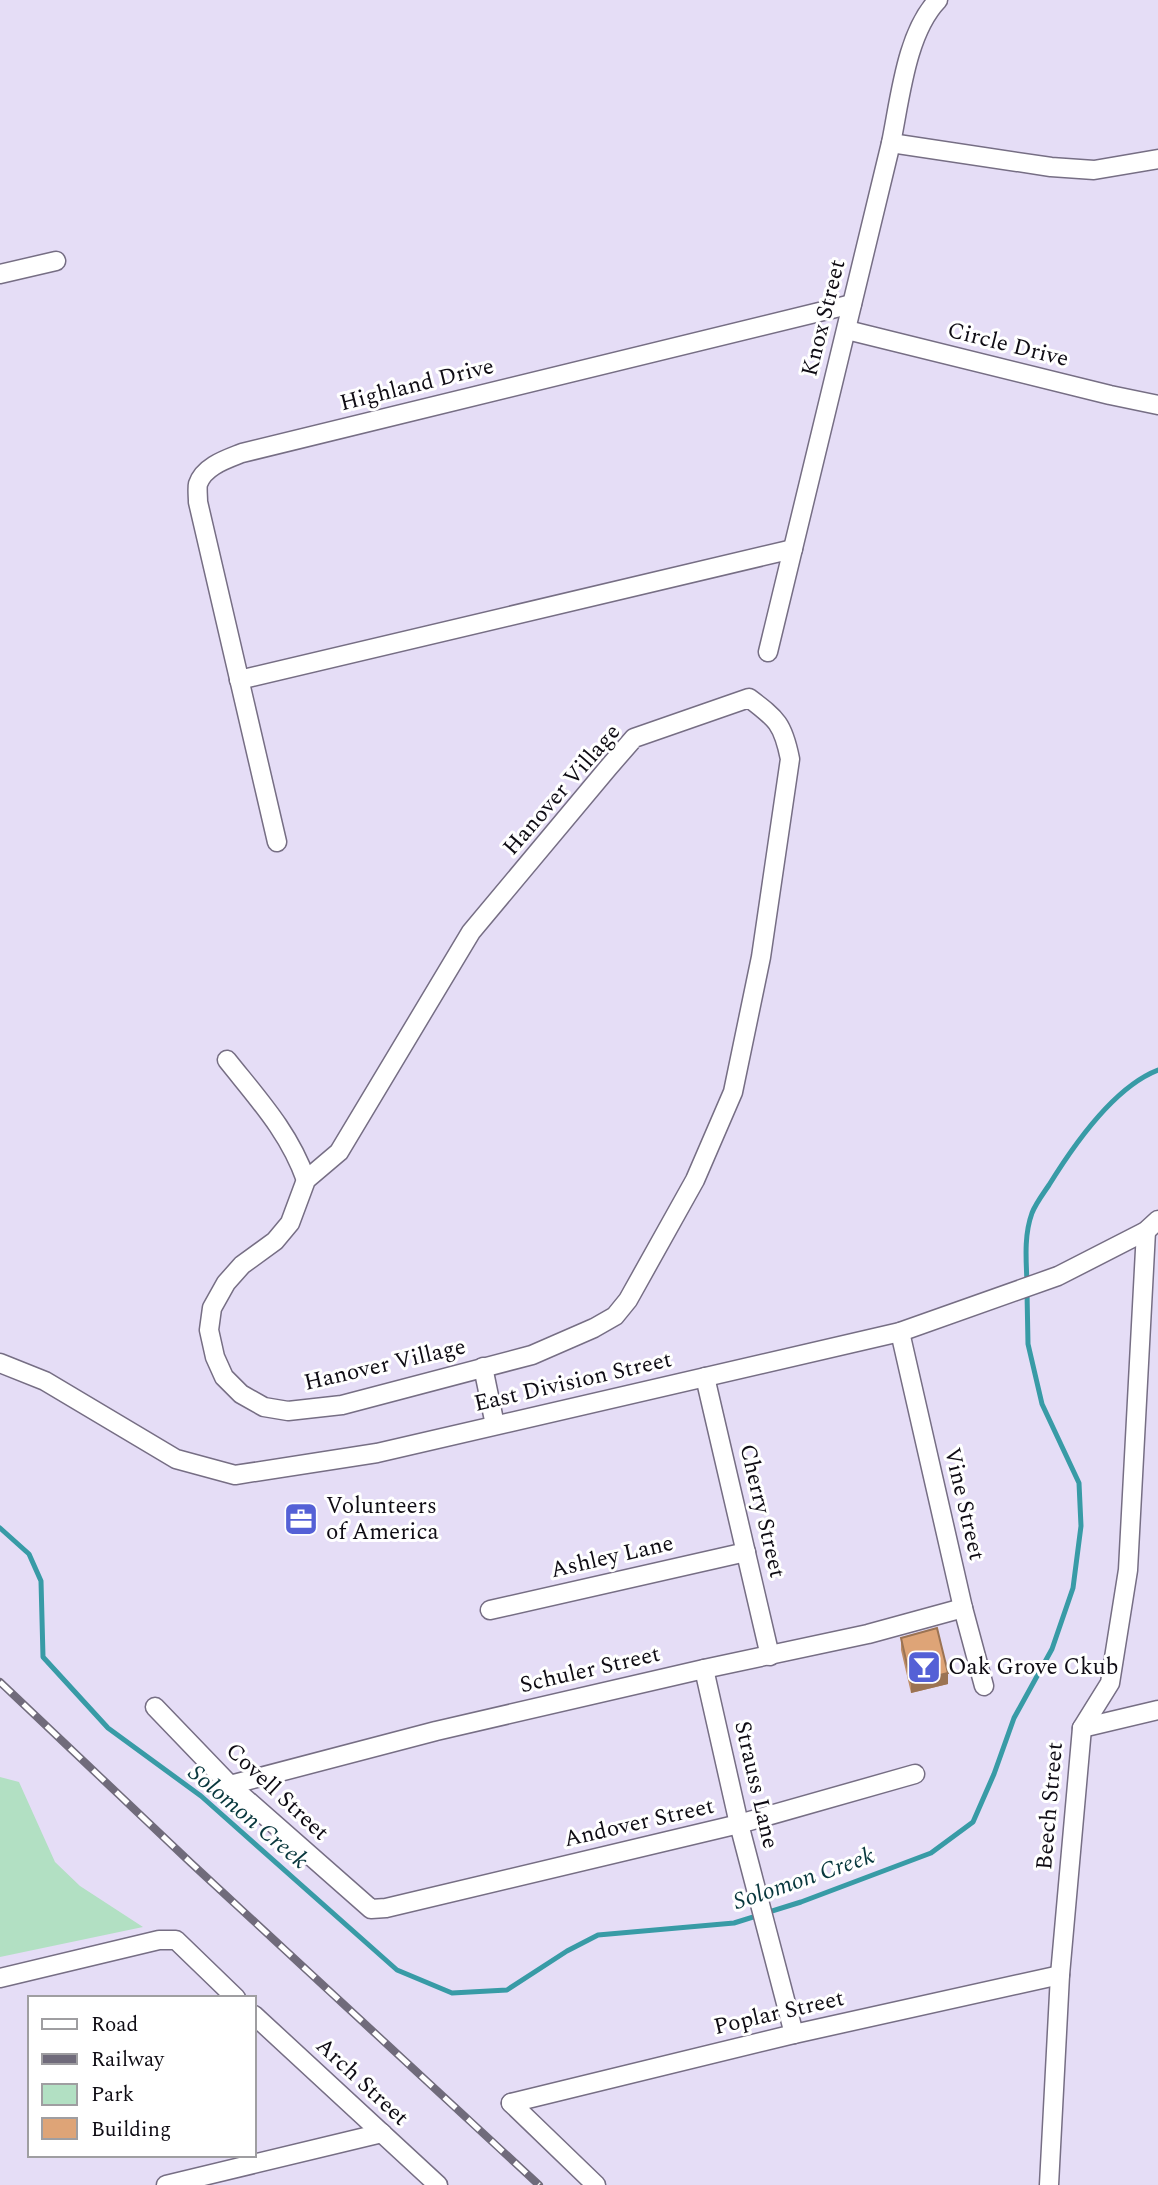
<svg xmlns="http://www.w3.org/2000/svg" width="1158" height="2185" viewBox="0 0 1158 2185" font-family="Spectral,serif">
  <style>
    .green { fill: #b2e0c3 }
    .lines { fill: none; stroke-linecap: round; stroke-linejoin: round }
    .stream { stroke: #389ba6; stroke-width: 5 }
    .street-casing { stroke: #766e84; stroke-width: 21 }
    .street { stroke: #fff; stroke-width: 18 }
    .rail-casing { stroke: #706b7b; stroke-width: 8 }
    .rail { stroke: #fff; stroke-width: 5; stroke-dasharray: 16; stroke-linecap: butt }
    .wall { fill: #bf8d66 }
    .shaded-wall { fill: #9b7353 }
    .building { fill: #dea477; stroke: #9b7353; stroke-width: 2 }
    .labels { text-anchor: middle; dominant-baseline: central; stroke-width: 6; stroke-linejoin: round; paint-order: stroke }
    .street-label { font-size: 23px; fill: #0f0c14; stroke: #fff }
    .poi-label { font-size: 23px; fill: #0f0c14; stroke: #fff; text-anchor: start }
    .water-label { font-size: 24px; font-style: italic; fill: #08373d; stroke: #fff }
  </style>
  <rect width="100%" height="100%" fill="#e5ddf6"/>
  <path class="green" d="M0,1777L19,1782L55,1862L80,1886L143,1927L0,1957Z"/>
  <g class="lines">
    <g class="stream">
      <path d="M1027,1282C1026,1259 1024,1235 1032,1213C1036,1203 1043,1194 1049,1185C1073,1146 1114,1087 1158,1070"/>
      <path d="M0,1528L29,1554L41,1581L43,1657L108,1728L201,1796L397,1970L452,1993L507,1990L567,1951L598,1935L734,1923L801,1902L931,1853L973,1822L994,1774L1014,1718L1052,1649L1073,1588L1081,1526L1079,1483L1042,1404L1028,1344L1027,1292"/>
    </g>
    <g class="street-casing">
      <g id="street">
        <path d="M891,143L1051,167L1094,170L1158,159"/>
        <path d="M0,274L56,261"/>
        <path d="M847,330L1110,395L1158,405"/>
        <path d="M768,652L891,143C900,100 906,33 938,0"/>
        <path d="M239,680L793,549"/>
        <path d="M749,698C777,719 783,724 790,759L761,957L733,1092L695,1180L628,1300L615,1316L594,1328L532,1355L342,1405L288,1411L264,1407L241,1394L224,1377L215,1357L209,1330L212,1308L226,1283L242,1265L275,1241L290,1223L306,1180L339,1152L471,932L608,768L634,738Z"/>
        <path d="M277,842L198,502C198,497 197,488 198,484C204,466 227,459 242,453L852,304"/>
        <path d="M227,1060C258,1099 289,1132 306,1180"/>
        <path d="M900,1332L963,1608L984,1686"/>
        <path d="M0,1363L45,1381L176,1459L235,1475L377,1453L900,1332L1058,1276L1146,1231L1158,1220"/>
        <path d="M483,1367L495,1425"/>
        <path d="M705,1377L770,1656"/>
        <path d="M490,1610L746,1552"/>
        <path d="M704,1669L739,1824L794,2034"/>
        <path d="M155,1707L230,1785L371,1909L386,1908L739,1824L915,1774"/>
        <path d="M1082,1728L1158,1710"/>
        <path d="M230,1785L436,1731L704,1669L868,1634L963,1608"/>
        <path d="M0,1978L159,1940H176L236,1998"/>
        <path d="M254,2015L438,2185"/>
        <path d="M511,2103L794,2034L1060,1975"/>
        <path d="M511,2103L596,2185"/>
        <path d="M166,2185L382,2133"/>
        <path d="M1049,2185L1060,1975L1082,1728L1110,1683L1128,1570L1146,1231"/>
      </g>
    </g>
    <use href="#street" class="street"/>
    <g class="rail-casing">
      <path id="rail" d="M0,1682L191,1863L539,2185"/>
    </g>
    <use href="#rail" class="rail"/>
  </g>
  <path class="wall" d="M901,1638L948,1684L911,1693L901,1650Z"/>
  <path class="shaded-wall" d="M948,1673V1684L911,1693V1682Z"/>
  <path class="building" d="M937,1628L948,1673L911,1682L901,1638Z"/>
  <defs>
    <g id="office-square" transform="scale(1.75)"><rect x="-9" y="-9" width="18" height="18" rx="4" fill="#5460d6" stroke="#fff"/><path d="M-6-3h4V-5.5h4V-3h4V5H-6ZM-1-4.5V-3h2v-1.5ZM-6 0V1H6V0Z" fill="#fff"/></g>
    <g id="bar-square" transform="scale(1.75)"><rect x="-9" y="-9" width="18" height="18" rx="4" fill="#5460d6" stroke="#fff"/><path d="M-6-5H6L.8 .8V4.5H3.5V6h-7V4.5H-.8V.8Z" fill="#fff"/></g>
  </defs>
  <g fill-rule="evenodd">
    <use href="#office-square" x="301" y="1519"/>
    <use href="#bar-square" x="924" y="1667"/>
  </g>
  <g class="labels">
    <g class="street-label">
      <text transform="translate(824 318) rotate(-76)">Knox Street</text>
      <text transform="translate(1008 345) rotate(14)">Circle Drive</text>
      <text transform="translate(417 385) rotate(-14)">Highland Drive</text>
      <text transform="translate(562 790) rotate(-49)">Hanover Village</text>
      <text transform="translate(385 1365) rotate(-13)">Hanover Village</text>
      <text transform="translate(573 1382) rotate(-13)">East Division Street</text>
      <text transform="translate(964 1504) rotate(77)">Vine Street</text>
      <text transform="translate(762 1511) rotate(77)">Cherry Street</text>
      <text transform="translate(612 1557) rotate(-13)">Ashley Lane</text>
      <text transform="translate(590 1670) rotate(-13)">Schuler Street</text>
      <text transform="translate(756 1785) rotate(77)">Strauss Lane</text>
      <text transform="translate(277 1792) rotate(43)">Covell Street</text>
      <text transform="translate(1050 1806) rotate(-85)">Beech Street</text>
      <text transform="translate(639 1823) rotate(-13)">Andover Street</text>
      <text transform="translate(779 2013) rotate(-13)">Poplar Street</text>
      <text transform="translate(362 2082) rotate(43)">Arch Street</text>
    </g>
    <g class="poi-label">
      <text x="326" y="1506">Volunteers<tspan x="326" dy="26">of America</tspan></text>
      <text x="948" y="1667">Oak Grove Ckub</text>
    </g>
    <g class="water-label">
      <text transform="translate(248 1817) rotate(40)">Solomon Creek</text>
      <text transform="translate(804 1879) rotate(-19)">Solomon Creek</text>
    </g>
  </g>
  <rect x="28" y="1996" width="228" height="161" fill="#ffffff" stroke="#9f9ea1" stroke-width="2"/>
  <rect x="42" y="2019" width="35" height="10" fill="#ffffff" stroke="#9f9ea1" stroke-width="2"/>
  <text x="91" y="2031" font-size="21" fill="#0f0c14">Road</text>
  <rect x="42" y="2054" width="35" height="10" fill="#706b7b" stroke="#9f9ea1" stroke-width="2"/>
  <text x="91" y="2066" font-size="21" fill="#0f0c14">Railway</text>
  <rect x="42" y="2084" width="35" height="21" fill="#b2e0c3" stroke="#9f9ea1" stroke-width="2"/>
  <text x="91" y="2101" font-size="21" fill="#0f0c14">Park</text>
  <rect x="42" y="2118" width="35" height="21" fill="#dea477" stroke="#9f9ea1" stroke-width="2"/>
  <text x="91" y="2136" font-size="21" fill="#0f0c14">Building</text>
</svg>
